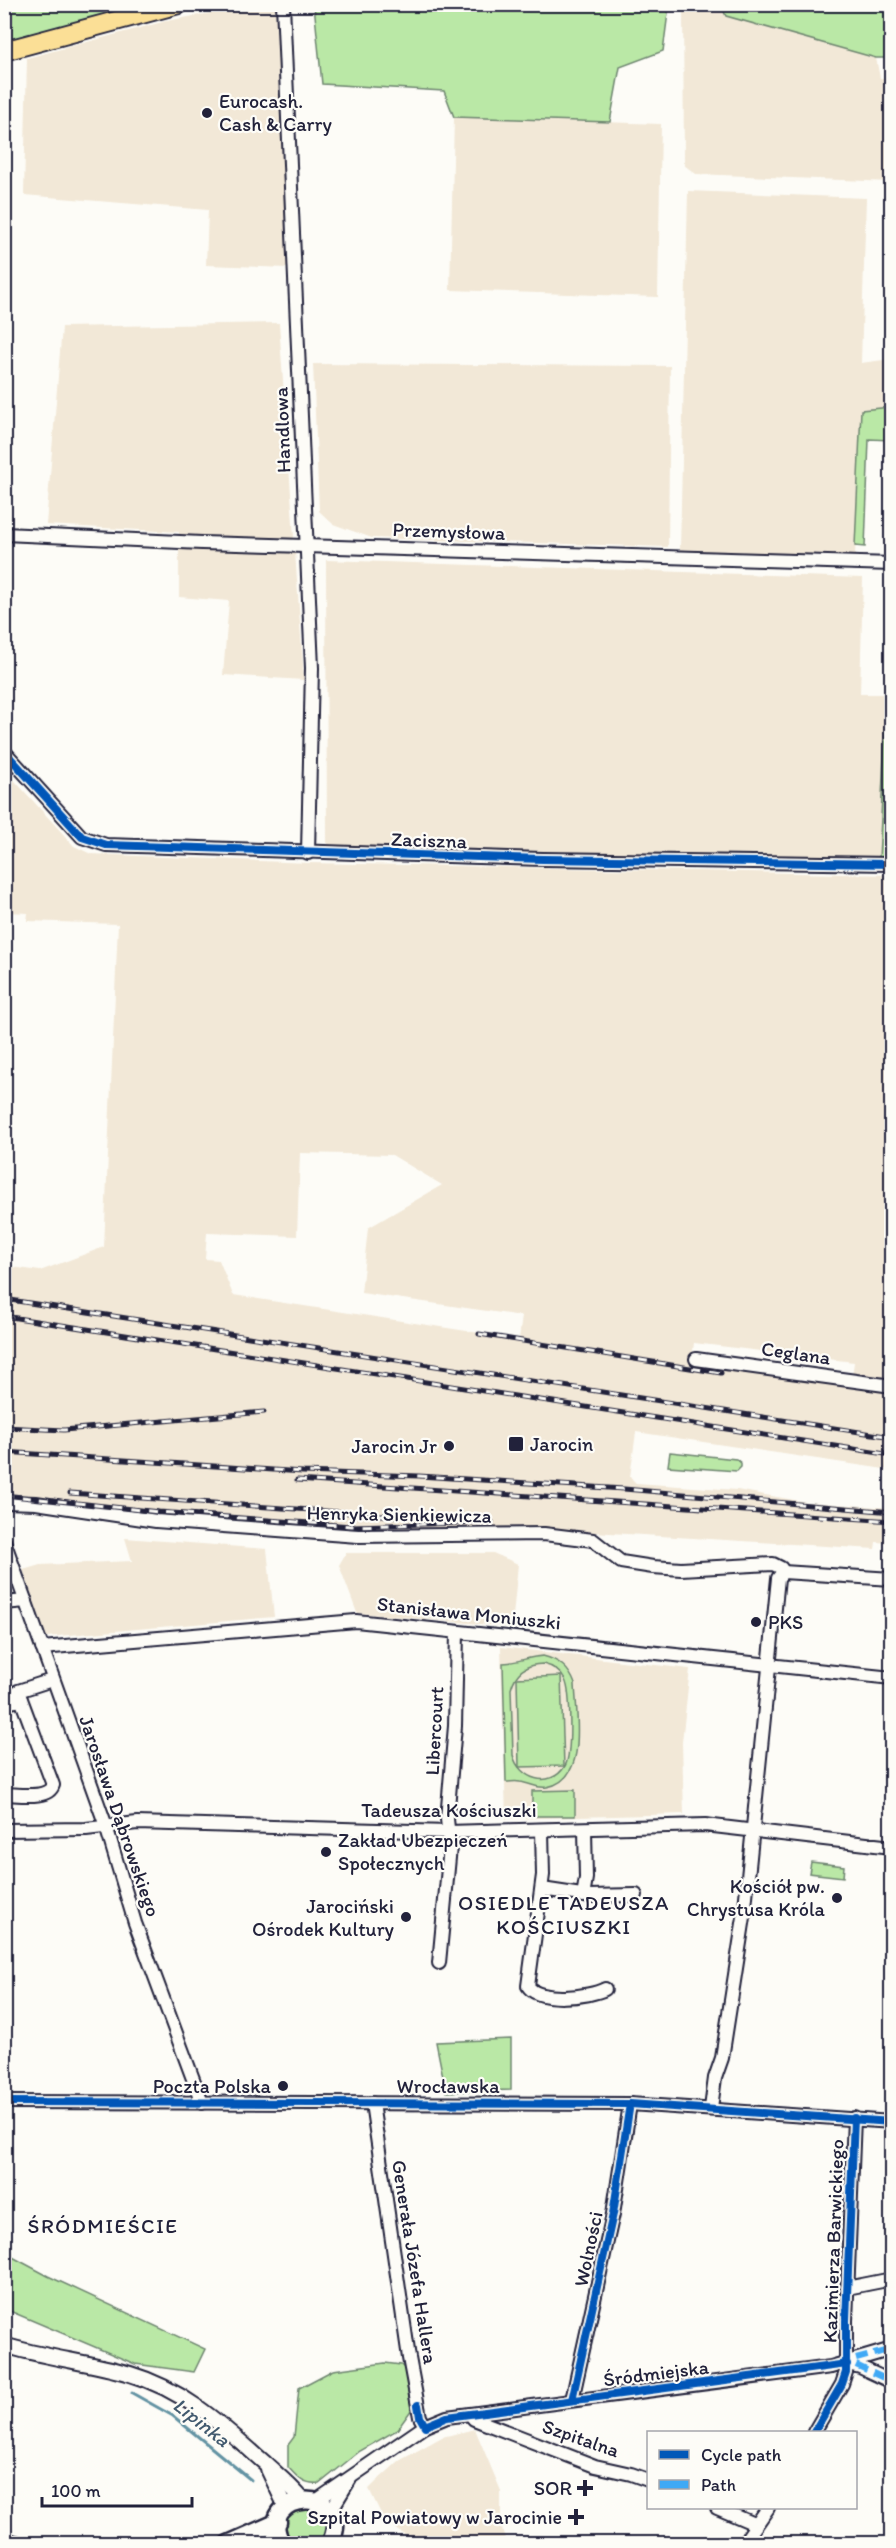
<svg xmlns="http://www.w3.org/2000/svg" width="896" height="2548" viewBox="0 0 896 2548" font-family="Itim,sans-serif">
  <style>
    .built { fill: #f2e8d7; fill-rule: evenodd }
    .green { fill: #bae8a6; stroke: #6e8570; stroke-width: 1.5; fill-rule: evenodd }
    .lines { fill: none; stroke-linecap: round; stroke-linejoin: round }
    .stream { stroke: #6393a3; stroke-width: 3 }
    .minor-casing { stroke: #22223b; stroke-width: 16 }
    .tertiary-casing { stroke: #22223b; stroke-width: 18 }
    .secondary-casing { stroke: #22223b; stroke-width: 21 }
    .primary-casing { stroke: #22223b; stroke-width: 22 }
    .minor { stroke: #fdfcf7; stroke-width: 12 }
    .tertiary { stroke: #fdfcf7; stroke-width: 14 }
    .secondary { stroke: #fdfcf7; stroke-width: 16 }
    .primary { stroke: #fbdf96; stroke-width: 18 }
    .rail-casing { stroke: #22223b; stroke-width: 5 }
    .rail { stroke: #fdfcf7; stroke-width: 3; stroke-dasharray: 9; stroke-linecap: butt }
    .quiet { stroke: #3fa9f5; stroke-width: 6; stroke-dasharray: 12 6; stroke-linecap: butt }
    .cycleway-casing { stroke: #fdfcf7; stroke-width: 11 }
    .cycleway { stroke: #0057b8; stroke-width: 8 }
    .poi-dot { fill: #22223b; stroke: #fdfcf7; stroke-width: 2 }
    .labels { text-anchor: middle; dominant-baseline: central; stroke-width: 4.5; stroke-linejoin: round; paint-order: stroke }
    .poi-label { font-size: 20px; fill: #22223b; stroke: #fdfcf7; text-anchor: end }
    .street-label { font-size: 20px; fill: #22223b; stroke: #fdfcf7 }
    .neighbourhood-label { font-size: 21px; letter-spacing: 1.5px; fill: #22223b; stroke: #fdfcf7 }
    .water-label { font-size: 21px; font-style: italic; fill: #425a6f; stroke: #fdfcf7 }
  </style>
  <rect width="100%" height="100%" fill="#fdfcf7"/>
  <filter id="ink" filterUnits="userSpaceOnUse"><feTurbulence type="fractalNoise" baseFrequency=".0167" numOctaves="2"/><feDisplacementMap in="SourceGraphic" scale="12" xChannelSelector="R" yChannelSelector="G"/><feConvolveMatrix kernelMatrix="1 2 1 2 8 2 1 2 1" color-interpolation-filters="sRGB"/></filter>
  <g filter="url(#ink)">
    <g class="built">
      <path d="M256,5H277L289,268L206,265L208,210L24,195L27,58L166,21Z"/>
      <path d="M683,5H721L726,16L876,58L880,78L891,80V182L696,174L684,165Z"/>
      <path d="M454,117L661,124L658,297L450,290Z"/>
      <path d="M688,191L866,198L861,363L891,359L892,407L861,410L855,557L680,550Z"/>
      <path d="M279,323L304,680L223,675L229,601L179,597V532L46,525L62,327Z"/>
      <path d="M313,364L670,366L668,547L372,538L333,524L319,511Z"/>
      <path d="M326,560L863,578L860,694H887L879,859L327,849Z"/>
      <path d="M5,770L74,846L91,854L309,863L891,875V1470L636,1432L630,1477L636,1483L737,1490L806,1502L891,1508V1543L876,1542L875,1549L544,1529L465,1527L363,1529L153,1515L5,1498V1266L40,1271L104,1247L118,924L27,921L28,913L5,912ZM300,1153L392,1155L442,1185L368,1228L361,1293L522,1316L519,1339L233,1295L219,1260L205,1259L207,1233L297,1236ZM694,1343L854,1362L851,1384L722,1367L719,1370L691,1366Z"/>
      <path d="M125,1538L267,1549L274,1617L46,1637L23,1570L40,1565L132,1561Z"/>
      <path d="M346,1553H493L518,1564L512,1627L357,1613L339,1565Z"/>
      <path d="M501,1647L690,1669L682,1742L684,1814L506,1819Z"/>
      <path d="M475,2429L501,2491V2524L506,2543H421L398,2531L383,2518L369,2489L378,2480L399,2461L442,2437Z"/>
    </g>
    <g class="green">
      <path d="M5,5H144L5,42Z"/>
      <path d="M314,5V4L669,5L663,51L620,67L610,122L454,117L444,91L322,84Z"/>
      <path d="M721,5H891V58H876L726,16Z"/>
      <path d="M891,407V440L869,439L865,547L855,546L861,410Z"/>
      <path d="M890,630L891,859H879Z"/>
      <path d="M670,1452L736,1459L741,1463V1467L737,1471L668,1466Z"/>
      <path d="M543,1656C559,1660 569,1668 575,1684C576,1714 589,1780 547,1787C537,1789 530,1783 520,1782C516,1781 511,1782 506,1782L503,1663C518,1662 529,1657 543,1656ZM543,1664C552,1666 560,1671 565,1680C571,1691 572,1755 565,1766C550,1790 519,1779 513,1755L511,1689C515,1673 526,1664 543,1664Z"/>
      <path d="M561,1676L564,1766L519,1767L517,1678Z"/>
      <path d="M575,1790V1816H532V1791Z"/>
      <path d="M811,1862L844,1866L843,1877L809,1873Z"/>
      <path d="M511,2039V2090L446,2092L436,2042Z"/>
      <path d="M5,2253L48,2276L205,2349L194,2372L135,2364L5,2309Z"/>
      <path d="M385,2363L401,2365L409,2373L412,2409L397,2430L360,2451L319,2484C304,2486 297,2477 288,2467V2445L294,2437L299,2388L333,2370Z"/>
      <circle cx="306" cy="2526" r="20"/>
    </g>
    <g class="lines">
      <g class="stream">
        <path d="M4,2332L10,2334"/>
        <path d="M132,2393L173,2416L251,2480"/>
      </g>
      <g class="minor-casing">
        <g id="minor">
          <path d="M283,4L312,668L308,853"/>
          <path d="M4,534L202,543L892,564"/>
          <path d="M4,751L82,837L106,845L543,859L892,864"/>
          <path d="M696,1359L892,1386"/>
          <path d="M4,1502L36,1503L156,1521L358,1536L544,1534L593,1540L621,1562L653,1567L681,1569L773,1564L781,1568L783,1572"/>
          <path d="M4,1541L106,1826L135,1923L202,2103"/>
          <path d="M4,1603L26,1601"/>
          <path d="M42,1648L356,1621L892,1678"/>
          <path d="M4,1703L21,1700"/>
          <path d="M4,1794C18,1794 48,1800 53,1785L18,1691L52,1680"/>
          <path d="M4,1830L86,1829L137,1823L448,1832L705,1825L892,1847"/>
          <path d="M542,1830L543,1875L528,1986C538,2003 590,1997 605,1989"/>
          <path d="M542,1889L588,1896L636,1895"/>
          <path d="M583,1896L586,1878L585,1829"/>
          <path d="M439,1963L450,1847L447,1819L455,1726L457,1632"/>
          <path d="M4,2102L630,2104L892,2122"/>
          <path d="M372,2103L409,2358L420,2417L425,2426"/>
          <path d="M711,2108L715,2078L722,2058L744,1917L778,1578L783,1572L892,1579"/>
          <path d="M847,2288L892,2279"/>
          <path d="M847,2364L860,2367L892,2382"/>
          <path d="M572,2400L613,2214L630,2104"/>
          <path d="M470,2414L474,2419L595,2466L631,2474L648,2480"/>
          <path d="M814,2432L842,2384L846,2372V2321L854,2118"/>
          <path d="M316,2501L425,2426L447,2417L831,2367L892,2349"/>
          <path d="M717,2508L755,2524"/>
          <path d="M330,2512L350,2479"/>
          <path d="M4,2539L23,2544"/>
          <path d="M743,2544L768,2508"/>
        </g>
      </g>
      <g class="tertiary-casing">
        <g id="tertiary">
          <path d="M4,2345C46,2358 89,2362 130,2374C185,2390 224,2427 266,2464C279,2476 291,2486 302,2499"/>
          <path d="M268,2469L286,2507"/>
        </g>
      </g>
      <g class="secondary-casing">
        <g id="secondary">
          <path d="M228,2544L278,2522"/>
          <path d="M282,2544C251,2489 359,2483 330,2544"/>
        </g>
      </g>
      <g class="primary-casing">
        <path id="primary" d="M4,51L179,4"/>
      </g>
      <use href="#minor" class="minor"/>
      <use href="#tertiary" class="tertiary"/>
      <use href="#secondary" class="secondary"/>
      <use href="#primary" class="primary"/>
      <g class="rail-casing">
        <g id="rail">
          <path d="M4,1299L892,1437"/>
          <path d="M4,1316L892,1455"/>
          <path d="M479,1334L721,1373"/>
          <path d="M4,1427L64,1430L264,1412"/>
          <path d="M4,1452L303,1472L419,1476L624,1489L892,1512"/>
          <path d="M297,1480L892,1521"/>
          <path d="M70,1493L396,1516"/>
          <path d="M4,1495L159,1512L352,1526L492,1522"/>
        </g>
      </g>
      <use href="#rail" class="rail"/>
      <g class="quiet">
        <path d="M856,2359L892,2349"/>
        <path d="M856,2365L892,2382"/>
      </g>
      <g class="cycleway-casing">
        <g id="cycleway">
          <path d="M4,751L82,837L106,845L543,859L892,864"/>
          <path d="M4,2102L630,2104L892,2122"/>
          <path d="M572,2400L613,2214L629,2110"/>
          <path d="M418,2405L420,2417L425,2426L447,2417L847,2364"/>
          <path d="M814,2432L842,2384L846,2372V2321L854,2118"/>
        </g>
      </g>
      <use href="#cycleway" class="cycleway"/>
    </g>
  </g>
  <g class="poi-dot">
    <circle cx="207" cy="113" r="6"/>
    <rect x="508" y="1436" width="16" height="16" rx="3"/>
    <circle cx="449" cy="1446" r="6"/>
    <circle cx="756" cy="1622" r="6"/>
    <circle cx="326" cy="1852" r="6"/>
    <circle cx="837" cy="1898" r="6"/>
    <circle cx="406" cy="1917" r="6"/>
    <circle cx="283" cy="2086" r="6"/>
    <path d="M582 2479h6v6h6v6h-6v6h-6v-6h-6v-6h6z"/>
    <path d="M573 2508h6v6h6v6h-6v6h-6v-6h-6v-6h6z"/>
  </g>
  <g class="labels">
    <g class="poi-label">
      <text x="219" y="101" text-anchor="start">Eurocash.<tspan x="219" dy="23">Cash &amp; Carry</tspan></text>
      <text x="530" y="1444" text-anchor="start">Jarocin</text>
      <text x="437" y="1446">Jarocin Jr</text>
      <text x="768" y="1622" text-anchor="start">PKS</text>
      <text x="338" y="1840" text-anchor="start">Zakład Ubezpieczeń<tspan x="338" dy="23">Społecznych</tspan></text>
      <text x="825" y="1886">Kościół pw.<tspan x="825" dy="23">Chrystusa Króla</tspan></text>
      <text x="394" y="1906">Jarociński<tspan x="394" dy="23">Ośrodek Kultury</tspan></text>
      <text x="271" y="2086">Poczta Polska</text>
      <text x="572" y="2488">SOR</text>
      <text x="562" y="2517">Szpital Powiatowy w Jarocinie</text>
    </g>
    <g class="street-label">
      <text transform="translate(282 430) rotate(-92)">Handlowa</text>
      <text transform="translate(449 531) rotate(2)">Przemysłowa</text>
      <text transform="translate(429 840) rotate(2)">Zaciszna</text>
      <text transform="translate(796 1353) rotate(8)">Ceglana</text>
      <text transform="translate(399 1514) rotate(1)">Henryka Sienkiewicza</text>
      <text transform="translate(469 1613) rotate(6)">Stanisława Moniuszki</text>
      <text transform="translate(434 1731) rotate(-87)">Libercourt</text>
      <text x="449" y="1810">Tadeusza Kościuszki</text>
      <text transform="translate(120 1816) rotate(71)">Jarosława Dąbrowskiego</text>
      <text x="448" y="2086">Wrocławska</text>
      <text transform="translate(833 2241) rotate(-88)">Kazimierza Barwickiego</text>
      <text transform="translate(588 2249) rotate(-78)">Wolności</text>
      <text transform="translate(415 2262) rotate(81)">Generała Józefa Hallera</text>
      <text transform="translate(656 2373) rotate(-7)">Śródmiejska</text>
      <text transform="translate(581 2438) rotate(19)">Szpitalna</text>
    </g>
    <g class="neighbourhood-label">
      <text x="564" y="1902">OSIEDLE TADEUSZA<tspan x="564" dy="24">KOŚCIUSZKI</tspan></text>
      <text x="103" y="2225">ŚRÓDMIEŚCIE</text>
    </g>
    <g class="water-label">
      <text transform="translate(202 2422) rotate(38)">Lipinka</text>
    </g>
  </g>
  <rect width="896" height="2548" fill="none" stroke="#fdfcf7" stroke-width="24"/>
  <rect x="12" y="12" width="872" height="2524" fill="none" stroke="#22223b" stroke-width="2" filter="url(#ink)"/>
  <rect x="647" y="2431" width="210" height="78" fill="#fdfcf7" stroke="#a5a5ac" stroke-width="1.5"/>
  <rect x="659" y="2450" width="30" height="9" fill="#0057b8" stroke="#a5a5ac" stroke-width="1.5"/>
  <text x="701" y="2461" font-size="18" fill="#22223b">Cycle path</text>
  <rect x="659" y="2480" width="30" height="9" fill="#3fa9f5" stroke="#a5a5ac" stroke-width="1.5"/>
  <text x="701" y="2491" font-size="18" fill="#22223b">Path</text>
  <path d="M42 2497v9h150v-9" fill="none" stroke="#22223b" stroke-width="3"/>
  <text x="51" y="2497" font-size="18" fill="#22223b" stroke="#fdfcf7" stroke-width="4.5" paint-order="stroke">100 m</text>
</svg>
